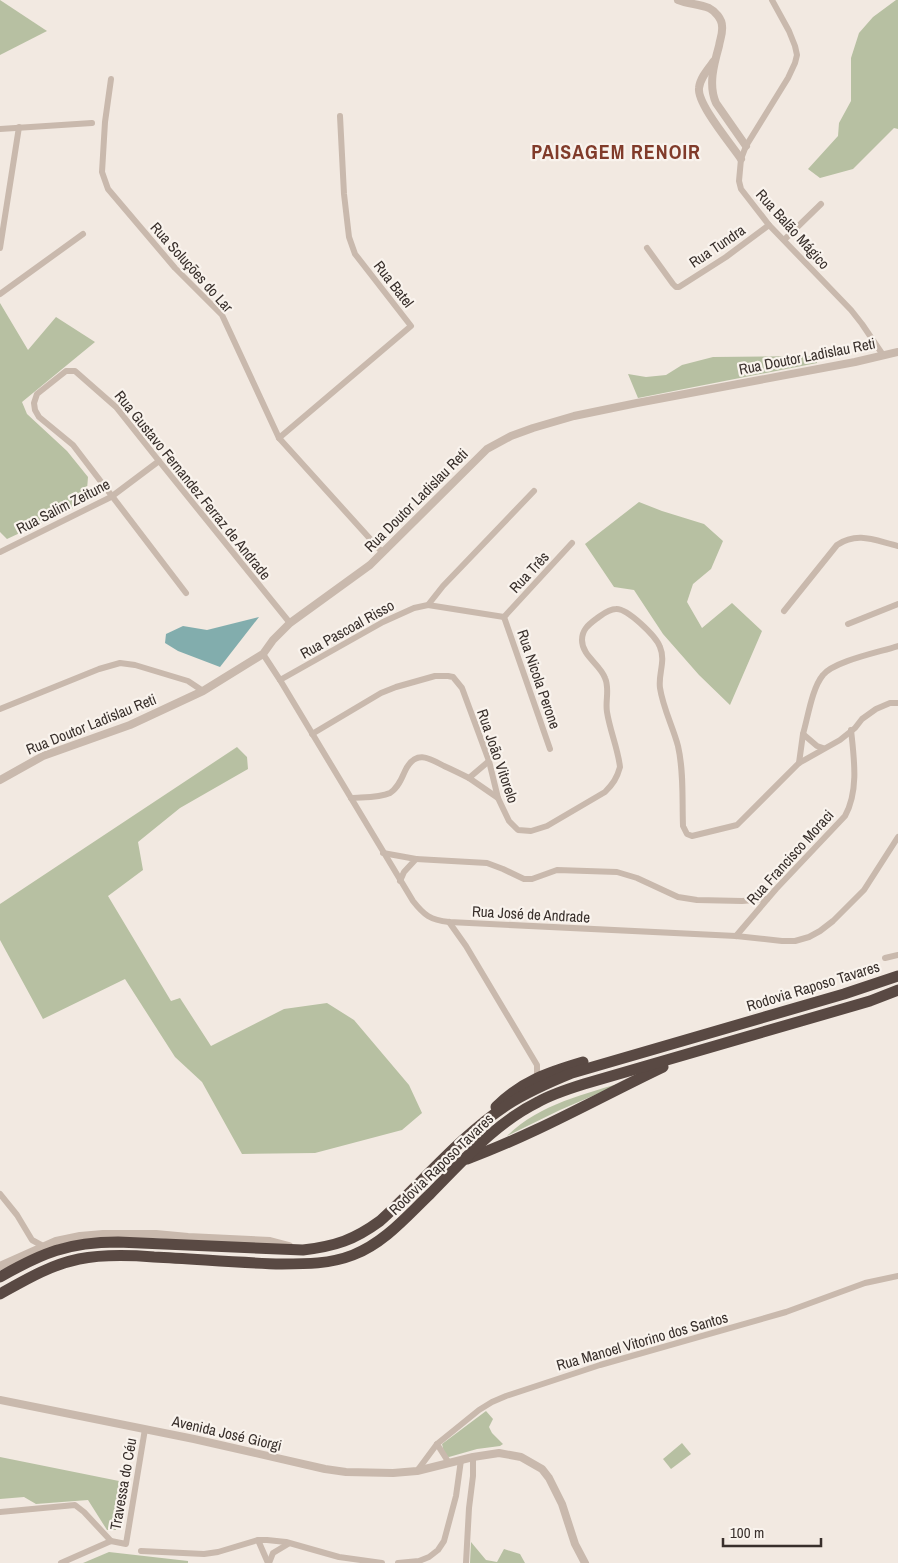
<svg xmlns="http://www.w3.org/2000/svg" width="898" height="1563" viewBox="0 0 898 1563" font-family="'Archivo Narrow',sans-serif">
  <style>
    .green { fill: #b7c0a2 }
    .water { fill: #82adad }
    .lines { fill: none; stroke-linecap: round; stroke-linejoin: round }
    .minor { stroke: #c9b9ad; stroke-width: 6 }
    .tertiary { stroke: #c9b9ad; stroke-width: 8 }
    .motorway { stroke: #594943; stroke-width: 11 }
    .labels { text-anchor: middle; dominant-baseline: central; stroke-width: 4.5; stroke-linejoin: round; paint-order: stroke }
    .street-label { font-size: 15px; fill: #382f2b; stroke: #f9f3ed }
    .district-label { font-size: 20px; font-weight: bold; letter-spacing: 1px; fill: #813b2a; stroke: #f9f3ed }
  </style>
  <rect width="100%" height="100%" fill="#f2e9e1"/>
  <g class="green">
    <path d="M0,0L47,31L0,55Z"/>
    <path d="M896,0H898V129L894,128L853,169L820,178L808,169L838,136L839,123L851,101V58L859,33L873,17Z"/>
    <path d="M0,303L28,350L56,317L95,342L22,402L27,414L67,451L88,477L86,502L7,539L0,532Z"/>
    <path d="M816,356L817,363L638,398L628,374L646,377L666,375L682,365L713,357Z"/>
    <path d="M639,502L662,511L704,524L723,541L711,569L693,584L687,602L702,628L732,603L762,631L730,705L699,675L663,634L634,590L614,587L585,544Z"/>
    <path d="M237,747L247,757L248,769L180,808L138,842L143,870L108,896L171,1001L180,998L211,1046L284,1009L327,1003L354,1020L409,1085L422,1113L402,1130L315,1153L242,1154L202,1082L175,1057L125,979L43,1019L0,940V904Z"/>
    <path d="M627,1081L560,1110L507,1136C539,1104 586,1094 627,1081Z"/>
    <path d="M486,1411L493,1419L489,1427L492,1433L503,1444L500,1446L477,1449L449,1457L445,1456L442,1444Z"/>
    <path d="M682,1443L691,1454L671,1469L663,1459Z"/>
    <path d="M0,1457L119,1481L116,1530H107L88,1500L36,1504L24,1497L0,1499Z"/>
    <path d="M471,1542L486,1560L497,1562L504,1549L520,1554L525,1563H470Z"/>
    <path d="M109,1552L188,1561V1563H83Z"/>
  </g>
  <path class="water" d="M259,617L220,667L178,651L165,643L166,634L183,626L207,630Z"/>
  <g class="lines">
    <g class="minor">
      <path d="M772,0L789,31L795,46L797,55L795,63L788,78L746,146L741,159L739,181L741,189L769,225L851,310L862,324L883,355"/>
      <path d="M111,79L105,122L102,172L108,189L175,268L222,315L279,438L382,552"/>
      <path d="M0,129L92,123"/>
      <path d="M784,240L821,204"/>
      <path d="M0,248L19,127"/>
      <path d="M647,248L673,284L676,287H679L726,257L769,225"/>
      <path d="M0,294L83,234"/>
      <path d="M279,438L411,326L355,254L349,237L344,194L340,116"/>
      <path d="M0,552L111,497L159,461"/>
      <path d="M186,593L73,445L39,417L35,410L34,403L37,394L66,371H75L116,407L159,461L290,623"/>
      <path d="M428,605L504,617"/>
      <path d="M784,611L837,545C858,531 876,541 898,546"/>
      <path d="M504,617L550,749"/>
      <path d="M504,617L572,543"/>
      <path d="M848,624L898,604"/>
      <path d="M263,654L280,680L413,901C424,915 430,920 449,922L736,936L782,941H795L809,937L820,931L833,921L864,890L898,837"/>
      <path d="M280,680L383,622L414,608L428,605L443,586L534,491"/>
      <path d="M0,709L99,669L120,663L135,665L188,681L203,691"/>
      <path d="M312,734L381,693L396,687L435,676H448L453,677L462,688L489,761L498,798L509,821L518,830L531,831L547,826L605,792C613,784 617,778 620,767C618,749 610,731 607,712C605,701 610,689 605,678C600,664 582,656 582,640C582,630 588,625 596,619C602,615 608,609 616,609C627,608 656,636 660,647C666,661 658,674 660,688C663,708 673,727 678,746C684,772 682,800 683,826L687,834L692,836L737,825L799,763L840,740L855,728L862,719L876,709L890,703H898"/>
      <path d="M803,734C808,717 812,688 823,675C834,661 880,652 898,646"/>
      <path d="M489,761L469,778L498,798"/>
      <path d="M799,763L803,734L817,746L823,748"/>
      <path d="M351,798C363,797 379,798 390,793C398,788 402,778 405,771C415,750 428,757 444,766C453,770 461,774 469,778"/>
      <path d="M383,853L416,859L404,872L400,881"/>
      <path d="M416,859L487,863L503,869L524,879H532L557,870L617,872L637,878L678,897L697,900L742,901L767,899"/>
      <path d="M449,922L466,946L537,1065V1078"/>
      <path d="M736,936L776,889L845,816C859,791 854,758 851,730"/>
      <path d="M885,958L898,955"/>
      <path d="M0,1194L17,1215L32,1240L43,1246"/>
      <path d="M437,1444L449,1463"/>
      <path d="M417,1471L437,1444L479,1410L492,1402L506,1396L600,1365L786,1312L865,1283L898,1276"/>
      <path d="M0,1512L75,1505L84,1512L111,1541"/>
      <path d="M258,1540L268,1563"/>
      <path d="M141,1551L204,1554L218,1552L258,1540H267L286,1542L339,1557L382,1563"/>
      <path d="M61,1563L111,1541L126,1544L145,1429"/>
      <path d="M269,1563L273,1553L288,1544"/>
      <path d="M398,1563L419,1561L429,1557L438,1550L444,1541L456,1496L461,1460"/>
      <path d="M466,1563L469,1508L473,1476V1457"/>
    </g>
    <g class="tertiary">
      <path d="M678,0C688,4 699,4 709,8C715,11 722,19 722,26C723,33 720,39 719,46C714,64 708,85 716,103L746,146"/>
      <path d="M714,61C708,69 700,78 699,88C697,104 731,144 741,159"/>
      <path d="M0,780L43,756L130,725L203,691L263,654L273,640L290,623L370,565L487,449L511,436L533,428L574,416L637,403L855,362L898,352"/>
      <path d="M0,1266L56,1241L80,1236L103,1234H156L188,1237L270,1241L289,1246"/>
      <path d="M0,1400L194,1439L325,1469L346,1472L393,1473L417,1471L473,1457L499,1453L521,1457L542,1469L549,1478L562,1504L575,1544L585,1563"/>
    </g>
    <g class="motorway">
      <path d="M496,1107C522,1081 549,1072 583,1062"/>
      <path d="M467,1159C535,1134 598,1098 663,1067"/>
      <path d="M0,1277C42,1253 68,1242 118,1242L303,1250C336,1246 354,1240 380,1221C422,1183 459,1137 507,1105C527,1092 550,1082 572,1073L844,994L898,976"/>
      <path d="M0,1294C25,1280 50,1265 79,1259C104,1254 129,1255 154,1257C197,1259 239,1263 282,1264C306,1264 330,1264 353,1255C384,1243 406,1217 429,1195C463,1161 495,1123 538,1102C552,1094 568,1089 584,1084L870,1001L898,990"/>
    </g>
  </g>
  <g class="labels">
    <g class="street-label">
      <text transform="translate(793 229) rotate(48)">Rua Balão Mágico</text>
      <text transform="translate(717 246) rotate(-34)">Rua Tundra</text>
      <text transform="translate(192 267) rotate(48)">Rua Soluções do Lar</text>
      <text transform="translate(394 284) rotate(52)">Rua Batel</text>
      <text transform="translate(807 356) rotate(-11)">Rua Doutor Ladislau Reti</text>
      <text transform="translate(193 485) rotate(51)">Rua Gustavo Fernandez Ferraz de Andrade</text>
      <text transform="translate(416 500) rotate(-45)">Rua Doutor Ladislau Reti</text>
      <text transform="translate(63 506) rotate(-27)">Rua Salim Zeitune</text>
      <text transform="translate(529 572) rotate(-47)">Rua Três</text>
      <text transform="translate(347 629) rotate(-29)">Rua Pascoal Risso</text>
      <text transform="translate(539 679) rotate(71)">Rua Nicola Perone</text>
      <text transform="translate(91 724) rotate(-22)">Rua Doutor Ladislau Reti</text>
      <text transform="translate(498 756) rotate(71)">Rua João Vitorelo</text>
      <text transform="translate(790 857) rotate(-48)">Rua Francisco Moraci</text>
      <text transform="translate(531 914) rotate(3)">Rua José de Andrade</text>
      <text transform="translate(813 986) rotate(-17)">Rodovia Raposo Tavares</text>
      <text transform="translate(441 1164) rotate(-44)">Rodovia Raposo Tavares</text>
      <text transform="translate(642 1341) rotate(-16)">Rua Manoel Vitorino dos Santos</text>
      <text transform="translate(227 1433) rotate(13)">Avenida José Giorgi</text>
      <text transform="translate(123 1484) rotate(-80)">Travessa do Céu</text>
    </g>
    <g class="district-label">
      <text x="616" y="151">PAISAGEM RENOIR</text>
    </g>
  </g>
  <path d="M723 1538v8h98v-8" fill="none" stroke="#382f2b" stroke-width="2.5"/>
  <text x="730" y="1538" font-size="15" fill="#382f2b" stroke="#f9f3ed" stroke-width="4" paint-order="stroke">100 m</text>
</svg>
